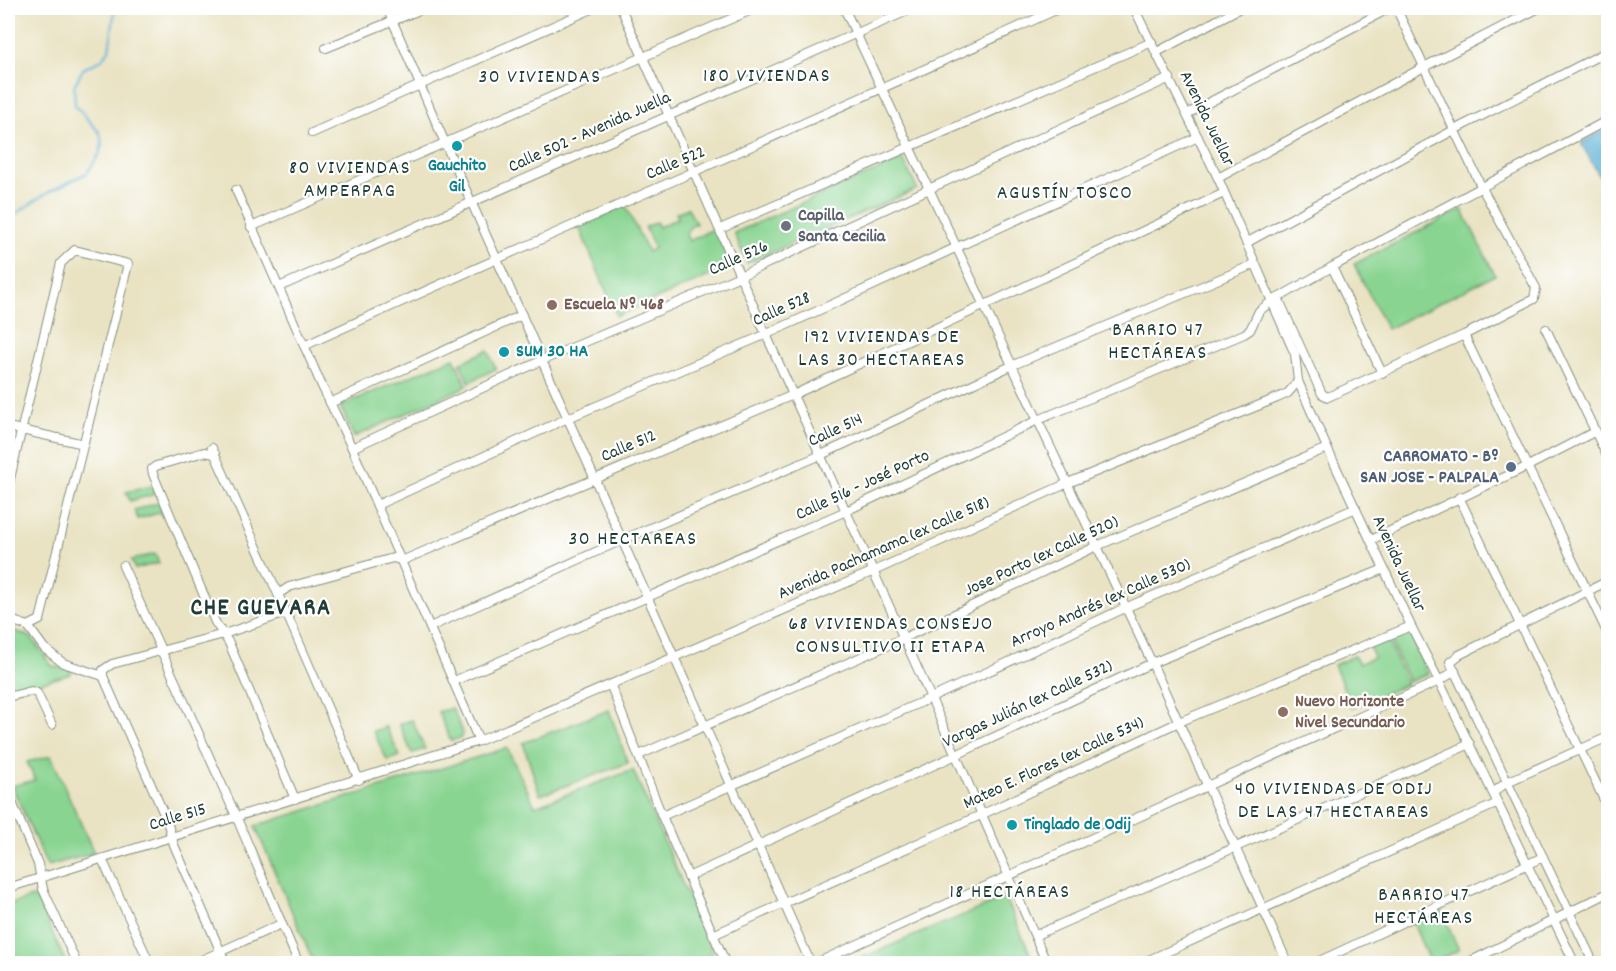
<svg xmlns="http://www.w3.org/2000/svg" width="1616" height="971" viewBox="0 0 1616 971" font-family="Dekko,sans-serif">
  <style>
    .green { fill: #89d491; stroke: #548862; stroke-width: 1.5 }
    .water { fill: #56afd4; stroke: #3a7684; stroke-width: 1.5 }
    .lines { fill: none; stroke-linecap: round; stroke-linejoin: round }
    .stream { stroke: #56afd4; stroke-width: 2 }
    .minor-casing { stroke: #84907c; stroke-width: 10 }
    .minor { stroke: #fff; stroke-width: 8 }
    .culture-dot { fill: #0f9aa8; stroke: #fff; stroke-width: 2 }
    .worship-dot { fill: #6b7280; stroke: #fff; stroke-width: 2 }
    .education-dot { fill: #8d6e63; stroke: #fff; stroke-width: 2 }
    .service-dot { fill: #5c6f8a; stroke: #fff; stroke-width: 2 }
    .labels { text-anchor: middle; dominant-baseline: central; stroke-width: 4.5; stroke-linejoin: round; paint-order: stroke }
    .street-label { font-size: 18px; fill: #1f3d34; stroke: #fff }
    .culture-label { font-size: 18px; font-weight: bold; fill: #0d838f; stroke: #fff; text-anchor: start }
    .worship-label { font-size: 18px; font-weight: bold; fill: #5b616d; stroke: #fff; text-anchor: start }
    .education-label { font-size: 18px; font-weight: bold; fill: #785e54; stroke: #fff; text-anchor: start }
    .service-label { font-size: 18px; font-weight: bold; fill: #4e5e75; stroke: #fff; text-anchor: end }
    .neighbourhood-label { font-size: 20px; letter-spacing: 1.5px; fill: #1f3d34; stroke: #fff }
    .district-label { font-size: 24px; font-weight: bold; letter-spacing: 1.5px; fill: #1f3d34; stroke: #fff }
  </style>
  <rect width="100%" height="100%" fill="#fff"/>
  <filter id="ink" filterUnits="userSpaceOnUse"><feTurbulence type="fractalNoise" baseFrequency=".0167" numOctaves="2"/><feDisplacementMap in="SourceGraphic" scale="12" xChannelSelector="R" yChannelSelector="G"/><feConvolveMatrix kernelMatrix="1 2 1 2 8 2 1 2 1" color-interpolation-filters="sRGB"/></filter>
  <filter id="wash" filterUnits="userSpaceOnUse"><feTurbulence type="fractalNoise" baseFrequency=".008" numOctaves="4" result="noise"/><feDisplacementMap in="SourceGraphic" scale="24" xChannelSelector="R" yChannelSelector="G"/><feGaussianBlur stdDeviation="1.35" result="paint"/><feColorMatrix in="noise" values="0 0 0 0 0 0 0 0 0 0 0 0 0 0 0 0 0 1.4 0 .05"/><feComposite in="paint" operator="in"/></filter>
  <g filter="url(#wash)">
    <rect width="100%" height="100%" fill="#e9e3c3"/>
    <g class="green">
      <path d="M903,159L917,189L747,263L734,233Z"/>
      <path d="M625,205L648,252L654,248L645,227L656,222L659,227L678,218L676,213L688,208L696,224L690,227L686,234L689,241L715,228L729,259L730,267L617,316L579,227Z"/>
      <path d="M1462,209L1495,275L1387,329L1354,264Z"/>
      <path d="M488,350L496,369L469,382L460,363Z"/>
      <path d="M454,358L467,386L354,437L340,406Z"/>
      <path d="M151,486L155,494L130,501L126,492Z"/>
      <path d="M158,503L162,512L138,519L134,510Z"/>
      <path d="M155,554L159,563L135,569L131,560Z"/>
      <path d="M8,628L31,637L52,666L71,670V674L8,692Z"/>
      <path d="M1409,631L1428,674L1409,682L1390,639Z"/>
      <path d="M1388,641L1407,684L1352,708L1334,665L1354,656L1359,664L1374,657L1370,648Z"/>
      <path d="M452,708L463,733L461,738L451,741L438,712Z"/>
      <path d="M609,710L628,763L540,795L523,743Z"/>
      <path d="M412,720L425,749L412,753L399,724Z"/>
      <path d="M386,727L400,756L387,760L373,731Z"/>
      <path d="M507,748L535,806L633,770L717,963H314L255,826Z"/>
      <path d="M51,756L94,853L47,866L12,786L35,780L27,762Z"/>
      <path d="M32,897L37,899L66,963H13L8,951V905Z"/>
      <path d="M1002,899L1008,903L1034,963H849Z"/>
      <path d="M1441,910L1459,950L1430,963L1413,923Z"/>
    </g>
    <path class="water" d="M1608,128V182L1604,184L1581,143Z"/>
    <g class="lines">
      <path class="stream" d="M8,219L47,193L87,173L99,155L102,144L100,133L75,105L74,86L83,69L101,60L109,50L115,8"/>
    </g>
  </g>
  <g filter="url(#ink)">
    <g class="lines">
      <g class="minor-casing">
        <g id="minor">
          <path d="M387,8L445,143L811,964"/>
          <path d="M621,8L793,395L931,698L1047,964"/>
          <path d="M844,8L1152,663L1288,964"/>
          <path d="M1134,8L1218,178L1290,343L1295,354L1298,381L1327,448L1411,626L1439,681L1575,964"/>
          <path d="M326,48L424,8"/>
          <path d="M1157,52L1240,8"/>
          <path d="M1187,114L1390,8"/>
          <path d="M312,133L594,8"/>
          <path d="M1218,178L1424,67L1539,8"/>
          <path d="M236,190L321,384L352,448L479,741"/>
          <path d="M251,227L756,8"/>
          <path d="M720,229L1152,42"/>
          <path d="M1246,243L1454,130L1608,51"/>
          <path d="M1332,267L1382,373"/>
          <path d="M279,287L914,8"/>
          <path d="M1278,298L1322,394L1328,397L1464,335L1534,299L1536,288L1482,188L1396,8"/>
          <path d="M1546,329L1608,458"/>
          <path d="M1464,335L1608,634"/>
          <path d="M304,346C555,231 809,123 1060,8"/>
          <path d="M330,403L522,315"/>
          <path d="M8,427L84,444"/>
          <path d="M212,448L278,594L359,780"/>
          <path d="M352,448L543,360L740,276L1170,78"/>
          <path d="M215,454L204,452L156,466L152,469L153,474L215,622L229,643L295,799"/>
          <path d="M8,487L61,263L75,250L128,264L40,620L28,626L8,619"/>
          <path d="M1459,497L1608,808"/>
          <path d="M377,505L568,418L767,334L1198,137"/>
          <path d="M1371,540L1528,466L1596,431"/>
          <path d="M123,566L236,816L299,964"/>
          <path d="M278,594L289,587L393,558L400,560L406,559L793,395L1224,193"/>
          <path d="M28,626L44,648L63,663L103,676"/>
          <path d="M430,627L622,540L821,455L1013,365L1255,264"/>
          <path d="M454,681L846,511L1038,420L1244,334L1250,330L1259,311L1271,302L1332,267L1608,120"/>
          <path d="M611,686L662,816L726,964"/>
          <path d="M8,697L31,691L37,693L52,725"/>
          <path d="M639,755L904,638L1097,546L1327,448"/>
          <path d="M8,793L38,864L43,889L77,964"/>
          <path d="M1493,793L1507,782L1608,737"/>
          <path d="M662,816L931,698L1125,608L1356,508"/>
          <path d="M102,859L150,964"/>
          <path d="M688,877L956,755L1152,663L1384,569"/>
          <path d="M8,888L479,741L874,571L1068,483L1277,398L1288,393L1298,381"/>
          <path d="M713,935L983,814L1179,722L1411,626"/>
          <path d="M1036,935L1470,744"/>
          <path d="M193,964L281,924"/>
          <path d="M226,964L174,845L167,821L103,676V670L112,664L224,634L286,613"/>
          <path d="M814,964C1023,871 1230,774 1439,681L1455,671"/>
          <path d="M1140,964L1498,803"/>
          <path d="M1313,964L1543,857"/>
          <path d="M1465,964L1608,893"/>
          <path d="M1594,964L1450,662L1459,655L1608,581"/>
        </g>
      </g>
      <use href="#minor" class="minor"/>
    </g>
  </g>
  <g class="culture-dot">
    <circle cx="457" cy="146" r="6"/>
    <circle cx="504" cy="352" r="6"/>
    <circle cx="1012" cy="825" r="6"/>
  </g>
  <circle class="worship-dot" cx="786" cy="226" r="6"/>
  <g class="education-dot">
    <circle cx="552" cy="305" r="6"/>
    <circle cx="1283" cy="712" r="6"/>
  </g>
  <circle class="service-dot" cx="1511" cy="467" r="6"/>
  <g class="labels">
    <g class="street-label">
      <text transform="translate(1206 119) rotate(64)">Avenida Juellar</text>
      <text transform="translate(590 133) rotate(-24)">Calle 502 - Avenida Juella</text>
      <text transform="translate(676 164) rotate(-23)">Calle 522</text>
      <text transform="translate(739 259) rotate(-24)">Calle 526</text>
      <text transform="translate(782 310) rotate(-24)">Calle 528</text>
      <text transform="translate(836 431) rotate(-25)">Calle 514</text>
      <text transform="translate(629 447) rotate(-23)">Calle 512</text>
      <text transform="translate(863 486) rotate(-25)">Calle 516 - José Porto</text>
      <text transform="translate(884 549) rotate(-24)">Avenida Pachamama (ex Calle 518)</text>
      <text transform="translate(1042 557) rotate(-25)">Jose Porto (ex Calle 520)</text>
      <text transform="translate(1398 564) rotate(65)">Avenida Juellar</text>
      <text transform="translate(1101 604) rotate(-24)">Arroyo Andrés (ex Calle 530)</text>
      <text transform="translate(1028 705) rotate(-25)">Vargas Julián (ex Calle 532)</text>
      <text transform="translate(1054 764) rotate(-25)">Mateo E. Flores (ex Calle 534)</text>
      <text transform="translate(178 818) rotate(-17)">Calle 515</text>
    </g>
    <g class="culture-label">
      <text x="457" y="166" text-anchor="middle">Gauchito<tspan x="457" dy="21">Gil</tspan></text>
      <text x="516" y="352">SUM 30 HA</text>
      <text x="1024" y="825">Tinglado de Odij</text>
    </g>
    <g class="worship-label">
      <text x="798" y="216">Capilla<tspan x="798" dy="21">Santa Cecilia</tspan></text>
    </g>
    <g class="education-label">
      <text x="564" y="305">Escuela Nº 468</text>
      <text x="1295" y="702">Nuevo Horizonte<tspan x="1295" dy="21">Nivel Secundario</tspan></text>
    </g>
    <g class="service-label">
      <text x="1499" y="457">CARROMATO - Bº<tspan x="1499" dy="21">SAN JOSE - PALPALA</tspan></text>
    </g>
    <g class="neighbourhood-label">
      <text x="767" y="77">180 VIVIENDAS</text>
      <text x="540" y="78">30 VIVIENDAS</text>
      <text x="350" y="169">80 VIVIENDAS<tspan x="350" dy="23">AMPERPAG</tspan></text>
      <text x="1065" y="194">AGUSTÍN TOSCO</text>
      <text x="1158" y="331">BARRIO 47<tspan x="1158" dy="23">HECTÁREAS</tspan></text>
      <text x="882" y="338">192 VIVIENDAS DE<tspan x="882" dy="23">LAS 30 HECTAREAS</tspan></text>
      <text x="633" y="540">30 HECTAREAS</text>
      <text x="891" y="625">68 VIVIENDAS CONSEJO<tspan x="891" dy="23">CONSULTIVO II ETAPA</tspan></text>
      <text x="1334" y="790">40 VIVIENDAS DE ODIJ<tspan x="1334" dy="23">DE LAS 47 HECTAREAS</tspan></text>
      <text x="1010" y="893">18 HECTÁREAS</text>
      <text x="1424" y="896">BARRIO 47<tspan x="1424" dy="23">HECTÁREAS</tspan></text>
    </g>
    <g class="district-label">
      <text x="261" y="609">CHE GUEVARA</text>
    </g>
  </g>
  <rect width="1616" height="971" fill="none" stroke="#fff" stroke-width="30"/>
</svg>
